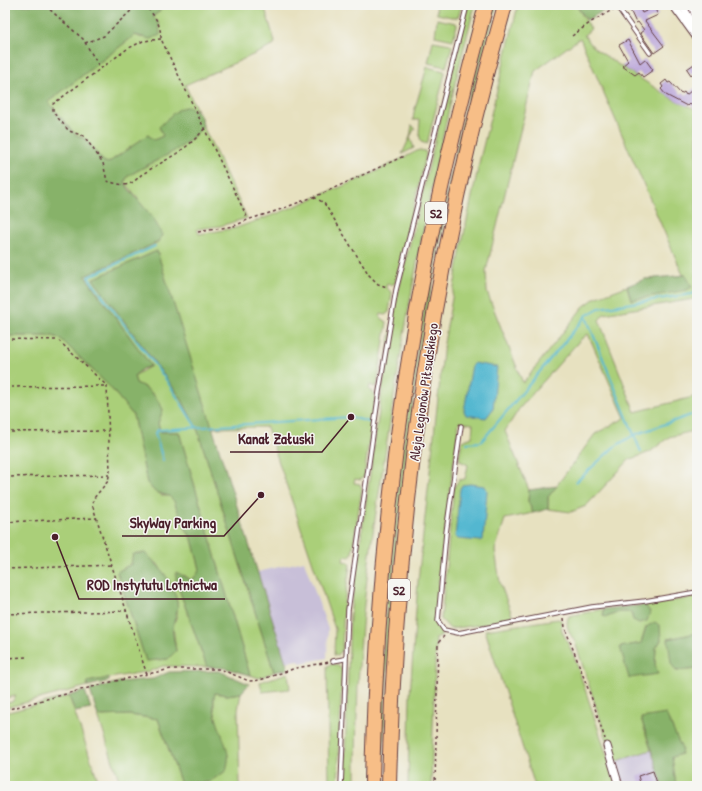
<svg xmlns="http://www.w3.org/2000/svg" width="702" height="791" viewBox="0 0 702 791" font-family="'Patrick Hand',sans-serif">
  <style>
    .industrial { fill: #c8bfd8 }
    .green { fill: #aacf79; stroke: #7a7752; fill-rule: evenodd }
    .forest { fill: #87b269; stroke: #68684a }
    .water { fill: #52b7d0; stroke: #4e6b7e }
    .lines { fill: none; stroke-linecap: round; stroke-linejoin: round }
    .stream { stroke: #52b7d0; stroke-width: 2 }
    .building { fill: #b7a1d8 }
    .service-casing { stroke: #623c41; stroke-width: 5.5 }
    .minor-casing { stroke: #623c41; stroke-width: 9 }
    .motorway-casing { stroke: #623c41; stroke-width: 16 }
    .path { stroke: #623c41; stroke-width: 1.5; stroke-dasharray: 3 3; stroke-linecap: butt }
    .service { stroke: #fff; stroke-width: 3.5 }
    .minor { stroke: #fff; stroke-width: 7 }
    .motorway { stroke: #f7be87; stroke-width: 14 }
    .labels { text-anchor: middle; dominant-baseline: central; stroke-width: 3; stroke-linejoin: round; paint-order: stroke }
    .shield { fill: #f6f6f2; stroke: #7e6067; stroke-width: 1 }
    .shield-label { font-size: 13px; font-weight: bold; fill: #4a1f2b }
    .street-label { font-size: 14px; fill: #4a1f2b; stroke: #f6f6f2 }
    .leader { fill: none; stroke: #4a1f2b; stroke-width: 1.5 }
    .callout-dot { fill: #4a1f2b; stroke: #f6f6f2; stroke-width: 1.5 }
    .callout-label { font-size: 15px; text-anchor: middle; font-weight: bold; fill: #4a1f2b; stroke: #f6f6f2; stroke-width: 3; stroke-linejoin: round; paint-order: stroke }
  </style>
  <rect width="100%" height="100%" fill="#f6f6f2"/>
  <filter id="ink" filterUnits="userSpaceOnUse"><feTurbulence type="fractalNoise" baseFrequency=".025" numOctaves="2"/><feDisplacementMap in="SourceGraphic" scale="8" xChannelSelector="R" yChannelSelector="G"/><feConvolveMatrix kernelMatrix="1 2 1 2 8 2 1 2 1" color-interpolation-filters="sRGB"/></filter>
  <filter id="wash" filterUnits="userSpaceOnUse"><feTurbulence type="fractalNoise" baseFrequency=".012" numOctaves="4" result="noise"/><feDisplacementMap in="SourceGraphic" scale="16" xChannelSelector="R" yChannelSelector="G"/><feGaussianBlur stdDeviation="0.9" result="paint"/><feColorMatrix in="noise" values="0 0 0 0 0 0 0 0 0 0 0 0 0 0 0 0 0 1.4 0 .05"/><feComposite in="paint" operator="in"/></filter>
  <g filter="url(#wash)">
    <rect width="100%" height="100%" fill="#e7e1c0"/>
    <g class="industrial">
      <path d="M304,561L328,629L327,658L300,663L299,660L286,662L258,572Z"/>
      <path d="M651,750L663,786H624L616,761Z"/>
    </g>
    <g class="green">
      <path d="M166,5H264L275,42L273,46L185,85L197,110L189,107L163,136L154,140L148,135L108,163L103,161L85,139L75,134L48,102L135,35L142,38L153,17Z"/>
      <path d="M436,5H462L458,17L456,18L437,14Z"/>
      <path d="M468,5H475C440,135 414,268 393,402C384,463 373,525 366,587C358,653 356,720 356,786H344L350,614L389,342L398,293Z"/>
      <path d="M493,5H497C445,183 413,367 396,552C389,630 383,708 383,786H379C381,523 423,259 493,5Z"/>
      <path d="M518,5H576L591,29L584,35L594,48L619,65L673,99L697,110V306L694,299L604,314L599,320L635,412L697,396V430L669,437L650,452L629,460L586,506L571,512L548,509V497L595,434L625,418L588,334L580,340L519,409L505,431L529,490L528,501L533,513L505,519L495,550L500,583L514,620L450,629L441,619L454,487L459,480L465,479L468,465L460,461L459,457L462,441L472,437L473,424L459,422L441,559L435,621L437,627L443,632L442,635L436,638L431,786H408L410,695L418,581L444,343L461,248L480,159ZM580,38L683,275H686L631,300L627,286L595,298L583,307L523,383L487,292L486,271L535,71Z"/>
      <path d="M437,19L456,23L457,25L453,40L435,36Z"/>
      <path d="M433,41L450,44L452,46L446,67L428,63Z"/>
      <path d="M427,67L444,71L445,73L427,144L421,142L419,133L420,120H413L414,112Z"/>
      <path d="M412,125L415,128L410,137L414,148L402,154L410,137Z"/>
      <path d="M203,126L247,218L220,226L197,229L199,234L236,228L281,212L367,176L419,150L425,151L426,155L395,283L391,285L387,284L386,287L392,293L389,312L385,315L381,314L380,317L387,322L377,385L375,387L370,385L369,390L373,392L375,397L364,477L360,480L355,479L354,483L360,484L362,489L352,553L350,557L344,556L343,561L348,562L350,565L344,604L342,650L338,655H334L335,629L267,427L212,428L157,251L93,279L181,398L198,431L274,672L259,678L250,675L179,432H160L158,423L163,410C157,397 150,389 136,383L134,376L151,366L85,276L158,242L137,197L125,182L127,177C152,161 184,151 203,126Z"/>
      <path d="M5,336H53L61,339L110,387L133,415L147,483L161,495L169,496L174,501L183,524L192,539L200,569L196,576L191,580L184,575L176,581L207,667L163,666L150,671L87,682L88,686L5,708V703L12,702L16,696L5,698ZM157,563L171,585L177,602V615L173,627L176,651L168,659L146,661L117,572L131,564Z"/>
      <path d="M697,597V633L668,639L676,671L697,669V786H676L672,757L681,754L670,721L641,718L651,750L614,762L575,642C570,634 564,625 569,616L604,609L603,616L607,617L619,612H631L633,620L650,612L645,605ZM661,640L656,648L655,664L620,647Z"/>
      <path d="M558,619L561,620L562,631L574,656L617,786H535L485,630Z"/>
      <path d="M333,664L338,665L342,670L338,786H329L327,666Z"/>
      <path d="M288,673L290,689L262,692L260,682Z"/>
      <path d="M215,693L227,695L241,693L238,710L240,786H121L98,716L130,715L158,719L181,784L228,756C223,739 210,710 215,693Z"/>
      <path d="M69,696L100,786H5V713Z"/>
    </g>
    <g class="forest">
      <path d="M5,5H166L153,17L159,23L160,35L150,39L135,35L48,102L75,134L85,139L103,161L108,163L148,135L154,140L163,136L159,127C165,122 171,114 178,110C191,101 202,113 203,126C184,152 152,160 127,177L125,182L128,188L154,219L162,235L158,242L85,276L151,366L142,369L134,376L136,383C150,389 157,397 163,410L158,423L160,432H179L250,675L225,668L207,667L176,581V572L191,580L196,576L200,569L192,539L183,524L174,501L169,496L155,492L147,483L133,415L110,387L61,339L53,336H5Z"/>
      <path d="M576,5H614L587,20Z"/>
      <path d="M157,251L288,669L274,672L198,431L181,398L93,279Z"/>
      <path d="M686,275L692,287L687,290L631,300L627,286L645,279Z"/>
      <path d="M557,486L548,497V509L533,513L528,501L529,490Z"/>
      <path d="M145,553C159,565 174,583 177,602C179,611 174,618 173,626C172,634 175,644 176,651L168,659L146,661L117,572L131,564L133,554Z"/>
      <path d="M645,605L650,612L647,621L639,623L633,620L631,612H619L607,617L603,616L604,609Z"/>
      <path d="M655,622L660,626L661,640L656,648L655,664L658,674L629,678L620,647L641,643L646,627Z"/>
      <path d="M697,633V669L676,671L671,663L668,639Z"/>
      <path d="M219,671L249,684L241,693L227,695L215,693C209,714 225,735 228,755C229,760 227,766 226,771L209,782L181,784L158,719L130,715L98,716L90,690L119,682L153,679L169,672Z"/>
      <path d="M109,678V681L88,686L87,682Z"/>
      <path d="M85,691L91,709L75,712L69,696Z"/>
      <path d="M666,714L682,749L681,754L672,757L676,786H663L641,718Z"/>
    </g>
    <g class="water">
      <path d="M474,363L497,367L493,409L486,418L466,415L464,411L472,365Z"/>
      <path d="M470,484L485,486L487,491L483,540L480,541L458,539L455,537L460,489L462,485Z"/>
    </g>
    <g class="lines">
      <g class="stream">
        <path d="M155,246L88,277L167,381L196,427"/>
        <path d="M586,317L641,452"/>
        <path d="M467,443L481,442L587,315L599,308L692,294L697,292"/>
        <path d="M163,460L155,433L158,430L351,417L369,422"/>
        <path d="M576,482L614,447L634,435L691,415"/>
      </g>
    </g>
    <g id="blocks">
      <g class="building">
        <path d="M638,5L642,13L654,7L658,15L645,21L664,46L654,53L640,33L644,30L638,22L636,23L630,10Z"/>
        <path d="M628,40L640,63L645,59L653,70L643,77L639,72L635,75L622,66L628,61L619,45Z"/>
        <path d="M697,62V70L691,75L687,69Z"/>
        <path d="M666,80L668,83L670,82L681,94L684,92L686,95L697,86V111L690,103L687,106L666,95L661,89L663,87L661,84Z"/>
        <path d="M653,771L658,786H641L638,776Z"/>
      </g>
    </g>
  </g>
  <g filter="url(#ink)">
    <use href="#blocks" fill-opacity="0" stroke="#623c41" stroke-width="1"/>
    <g class="lines">
      <g class="service-casing">
        <g id="service">
          <path d="M620,5L619,8L621,12L650,53"/>
          <path d="M461,426L446,533L438,621L444,630L458,633L592,607L645,601L697,592"/>
          <path d="M333,661L344,659"/>
          <path d="M341,786L348,610L379,392L396,290L467,5"/>
        </g>
      </g>
      <g class="minor-casing">
        <g id="minor">
          <path d="M673,5L697,38"/>
          <path d="M682,5L697,32"/>
          <path d="M692,5L697,20"/>
          <path d="M607,746L619,786"/>
        </g>
      </g>
      <g class="motorway-casing">
        <g id="motorway">
          <path d="M372,786C375,604 394,423 429,245C445,164 465,85 486,5"/>
          <path d="M389,786C395,522 432,259 505,5"/>
        </g>
      </g>
      <g class="path">
        <path d="M47,5V7L83,39L100,68"/>
        <path d="M143,5C155,14 161,25 161,39L248,219"/>
        <path d="M572,36L591,22L614,9"/>
        <path d="M161,39L143,41L127,49L53,104V112L69,131L84,136L103,163L107,181C114,183 122,186 129,184C133,183 138,178 141,175C163,161 188,150 204,129"/>
        <path d="M85,43L104,36L137,5"/>
        <path d="M314,197L324,203L369,275L378,284L387,287"/>
        <path d="M198,232L234,226L250,219L276,211L321,194L404,156"/>
        <path d="M5,339L58,340L107,386L110,471L108,481L94,498L92,504L147,675"/>
        <path d="M5,387L107,386"/>
        <path d="M5,432L108,431"/>
        <path d="M5,477L109,475"/>
        <path d="M5,522L97,518"/>
        <path d="M5,569L112,565"/>
        <path d="M5,614L127,611"/>
        <path d="M564,618L565,628L592,699L605,739"/>
        <path d="M5,658L27,657"/>
        <path d="M5,710L111,682L171,669H220L249,681L260,680L296,668L329,662"/>
        <path d="M435,786L438,643L444,636"/>
      </g>
      <use href="#service" class="service"/>
      <use href="#minor" class="minor"/>
      <use href="#motorway" class="motorway"/>
    </g>
  </g>
  <g class="labels">
    <g class="shield">
      <rect x="425" y="202" width="22" height="22" rx="3"/>
      <rect x="388" y="579" width="22" height="22" rx="3"/>
    </g>
    <g class="shield-label">
      <text x="436" y="213">S2</text>
      <text x="399" y="590">S2</text>
    </g>
    <g class="street-label">
      <text transform="translate(423 392) rotate(-82)">Aleja Legionów Piłsudskiego</text>
    </g>
  </g>
  <path class="leader" d="M351 417L322 452H230M261 495L224 536H122M55 537L79 599H225"/>
  <g class="callout-dot">
    <circle cx="351" cy="417" r="4"/>
    <circle cx="261" cy="495" r="4"/>
    <circle cx="55" cy="537" r="4"/>
  </g>
  <g class="callout-label">
    <text x="276" y="444">Kanał Załuski</text>
    <text x="173" y="528">SkyWay Parking</text>
    <text x="152" y="590">ROD Instytutu Lotnictwa</text>
  </g>
  <rect width="702" height="791" fill="none" stroke="#f6f6f2" stroke-width="20"/>
</svg>
